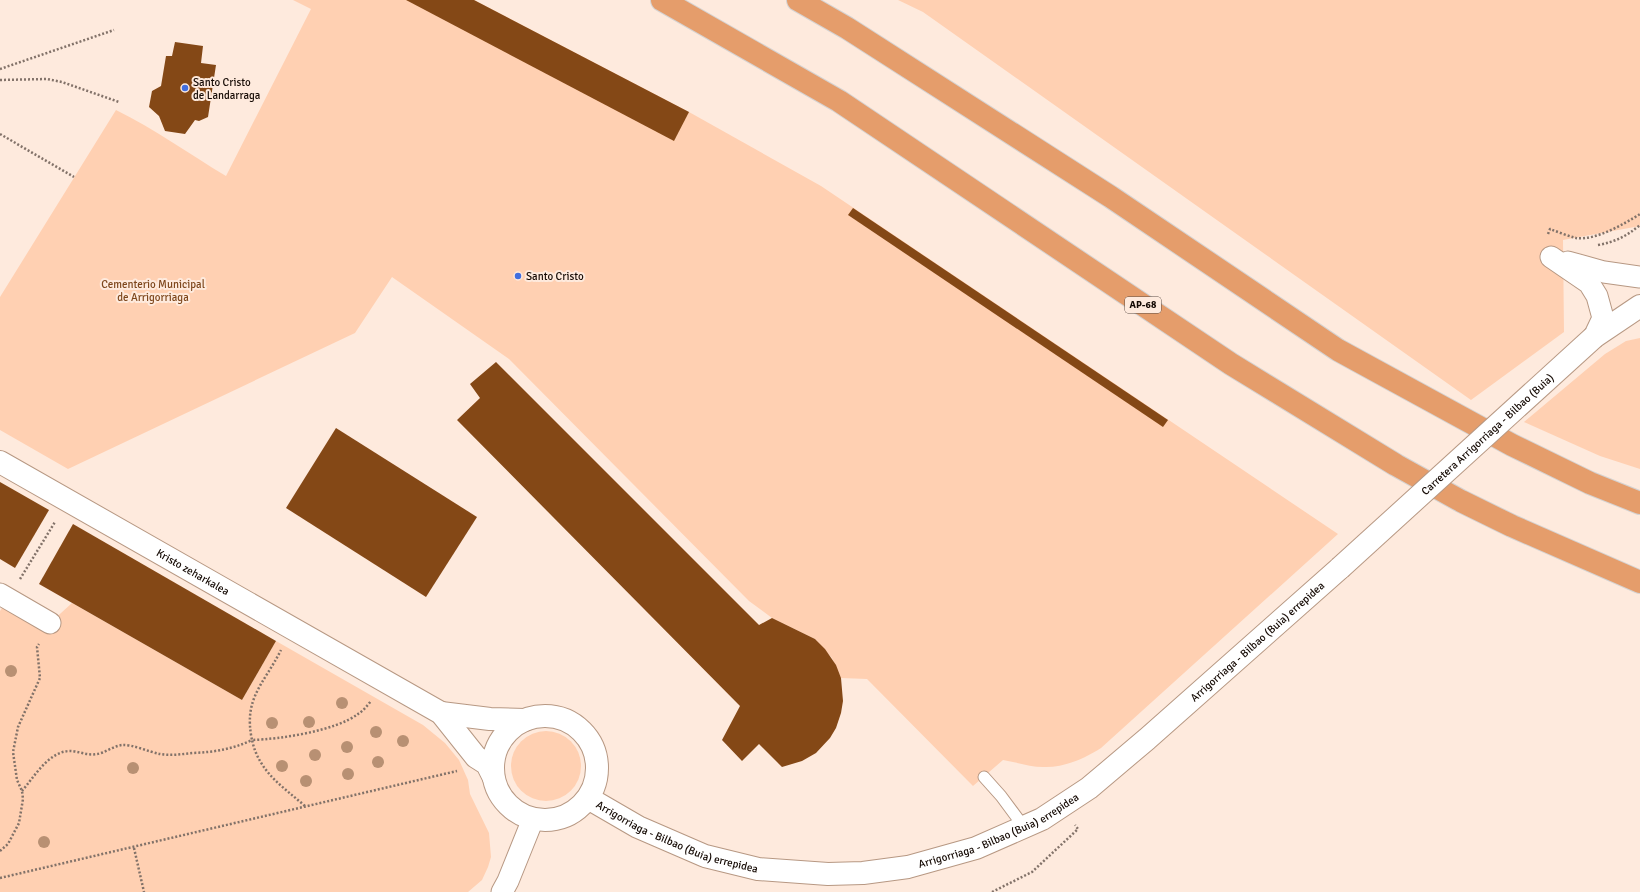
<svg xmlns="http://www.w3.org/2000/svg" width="1640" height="892" viewBox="0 0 1640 892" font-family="Signika,sans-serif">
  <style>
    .green { fill: #ffd0b2 }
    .building { fill: #844816 }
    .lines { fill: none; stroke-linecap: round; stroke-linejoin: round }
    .service-casing { stroke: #b79883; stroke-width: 13 }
    .minor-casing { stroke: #b79883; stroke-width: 23 }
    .tertiary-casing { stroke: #b79883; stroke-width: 24 }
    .motorway-casing { stroke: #d5d3d2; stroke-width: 24 }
    .path { stroke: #827269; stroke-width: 2.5; stroke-dasharray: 2 2; stroke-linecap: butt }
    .service { stroke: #fff; stroke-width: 11 }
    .minor { stroke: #fff; stroke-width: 21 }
    .tertiary { stroke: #fff; stroke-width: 22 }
    .motorway { stroke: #e59d6b; stroke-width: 22 }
    .tertiary-bridge-casing { stroke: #b79883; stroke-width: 24; stroke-linecap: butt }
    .tertiary-bridge { stroke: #fff; stroke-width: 22 }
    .tree { fill: #b89073 }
    .poi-dot { fill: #416edf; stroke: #feeadd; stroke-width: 1.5 }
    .labels { text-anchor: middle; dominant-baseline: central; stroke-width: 4; stroke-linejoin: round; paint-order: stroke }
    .shield { fill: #feeadd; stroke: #5b4d45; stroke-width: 1 }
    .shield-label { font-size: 10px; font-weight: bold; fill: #150a04 }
    .poi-label { font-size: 11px; fill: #150a04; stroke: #feeadd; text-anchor: start }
    .park-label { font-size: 11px; fill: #7e471c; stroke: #feeadd }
    .street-label { font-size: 11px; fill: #150a04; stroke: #feeadd }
  </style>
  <rect width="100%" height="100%" fill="#feeadd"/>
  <g class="green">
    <path d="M293,0H474L689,112L821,186L1338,534L1101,748C1084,759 1063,768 1043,767C1030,767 1016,762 1003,760L973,786L867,679L841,678L832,658L815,639L772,618L749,601L509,359L392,277L355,333L68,469L0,430V297L116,110C155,129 189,154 226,176L311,9Z"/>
    <path d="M898,0H1640V226L1563,240L1564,332L1471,400L923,12Z"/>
    <path d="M1640,338V469L1600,456L1524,422L1605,354L1626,341Z"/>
    <path d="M8,599L50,623L72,603L242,700L276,641L423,725L445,743L459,760L468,780L470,794L489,833L491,857L488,867L482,880L468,892H0V611Z"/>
    <circle cx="546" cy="766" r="35"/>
  </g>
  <g class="building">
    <path d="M406,0H474L689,112L674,141Z"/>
    <path d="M175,42L203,46L201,63L216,65L208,117L199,121L195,120L185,134L165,131L159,116L149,107L152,91L161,86L166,56H172Z"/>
    <path d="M853,208L1168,420L1163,427L848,215Z"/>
    <path d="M496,362L759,625L772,618L815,639L825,649L836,665L841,678L843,701L841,713L836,728L830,738L816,753L802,761L782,767L759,744L742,761L722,740L740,706L457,420L480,398L470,384Z"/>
    <path d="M336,428L477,517L426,597L286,508Z"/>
    <path d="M0,482L49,510L15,568L0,559Z"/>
    <path d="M73,524L276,641L242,700L39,584Z"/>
  </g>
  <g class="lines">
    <g class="service-casing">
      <path id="service" d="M984,777L1001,796L1024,827"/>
    </g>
    <g class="minor-casing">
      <g id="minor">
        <path d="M1551,257L1589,283L1597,296L1603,318L1594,337"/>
        <path d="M1568,262L1604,272L1640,277"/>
        <path d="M0,594L50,623"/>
        <path d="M502,892L508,881L533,819"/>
      </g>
    </g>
    <g class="tertiary-casing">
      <g id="tertiary">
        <path d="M1594,337L1640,306"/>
        <path id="s1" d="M0,462L441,713L476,757L487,764L493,776"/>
        <path d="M441,713L490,719L525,720"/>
        <circle cx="545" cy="768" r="52"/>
        <path id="s2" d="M588,798L638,827L705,856L758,869L828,874L863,873L908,867L976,848L1042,819L1089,788L1147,739L1340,568"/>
      </g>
    </g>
    <g class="motorway-casing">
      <g id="motorway">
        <path d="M662,0L839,101L1231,364L1396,465L1461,501L1512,526L1640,582"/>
        <path d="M798,0L847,28L1111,197L1338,350L1512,445L1590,483L1640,503"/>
      </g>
    </g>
    <g class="path">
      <path d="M0,69L114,30"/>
      <path d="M0,80L47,79L62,82L119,102"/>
      <path d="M0,134L74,177"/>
      <path d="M1548,234L1550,229C1558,232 1568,236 1576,238C1595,241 1624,224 1640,214"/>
      <path d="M1598,245C1615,242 1627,236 1640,225"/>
      <path d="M20,579L55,522"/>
      <path d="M22,791C34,777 49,751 70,751C78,751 88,756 97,754C105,753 113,746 122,745C132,744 149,752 160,754C171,756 182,754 193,753C215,752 233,749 252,740C243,698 264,684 281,650"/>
      <path d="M305,806C282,786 259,772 252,740C281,739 335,731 358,714C363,711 367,706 371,701"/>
      <path d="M134,848L144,892"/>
      <path d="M0,851L8,844L19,823L23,799L22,791L17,780L13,752L18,727L40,678L37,647L39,644"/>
      <path d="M0,878L457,771"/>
      <path d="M992,892L1032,872L1078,829L1075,825"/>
    </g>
    <use href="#service" class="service"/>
    <use href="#minor" class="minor"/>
    <use href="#tertiary" class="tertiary"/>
    <use href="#motorway" class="motorway"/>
    <g class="tertiary-bridge-casing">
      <g id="tertiary-bridge">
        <path id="s3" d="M1340,568L1594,337"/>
      </g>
    </g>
    <use href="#tertiary-bridge" class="tertiary-bridge"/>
  </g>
  <g class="tree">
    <circle cx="11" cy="671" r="6"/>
    <circle cx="342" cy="703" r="6"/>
    <circle cx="309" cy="722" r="6"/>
    <circle cx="272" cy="723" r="6"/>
    <circle cx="376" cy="732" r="6"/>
    <circle cx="403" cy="741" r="6"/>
    <circle cx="347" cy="747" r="6"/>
    <circle cx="315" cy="755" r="6"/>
    <circle cx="378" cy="762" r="6"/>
    <circle cx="282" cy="766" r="6"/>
    <circle cx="133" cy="768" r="6"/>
    <circle cx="348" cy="774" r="6"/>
    <circle cx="306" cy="781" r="6"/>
    <circle cx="44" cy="842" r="6"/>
  </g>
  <g class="poi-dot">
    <circle cx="185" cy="88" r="4"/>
    <circle cx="518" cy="276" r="4"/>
  </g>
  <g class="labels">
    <rect class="shield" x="1125" y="297" width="36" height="16" rx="3"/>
    <g class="shield-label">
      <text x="1143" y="305">AP-68</text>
    </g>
    <g class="poi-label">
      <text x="193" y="82">Santo Cristo<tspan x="193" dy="13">de Landarraga</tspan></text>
      <text x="526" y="276">Santo Cristo</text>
    </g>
    <g class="park-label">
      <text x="153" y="284">Cementerio Municipal<tspan x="153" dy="13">de Arrigorriaga</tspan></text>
    </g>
    <g class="street-label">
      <text stroke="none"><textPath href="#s3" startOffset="199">Carretera Arrigorriaga - Bilbao (Buia)</textPath></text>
      <text stroke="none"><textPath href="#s1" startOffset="222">Kristo zeharkalea</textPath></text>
      <text stroke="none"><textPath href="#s2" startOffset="758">Arrigorriaga - Bilbao (Buia) errepidea</textPath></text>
      <text stroke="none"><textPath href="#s2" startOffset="434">Arrigorriaga - Bilbao (Buia) errepidea</textPath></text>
      <text stroke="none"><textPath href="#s2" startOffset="98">Arrigorriaga - Bilbao (Buia) errepidea</textPath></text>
    </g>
  </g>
</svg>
